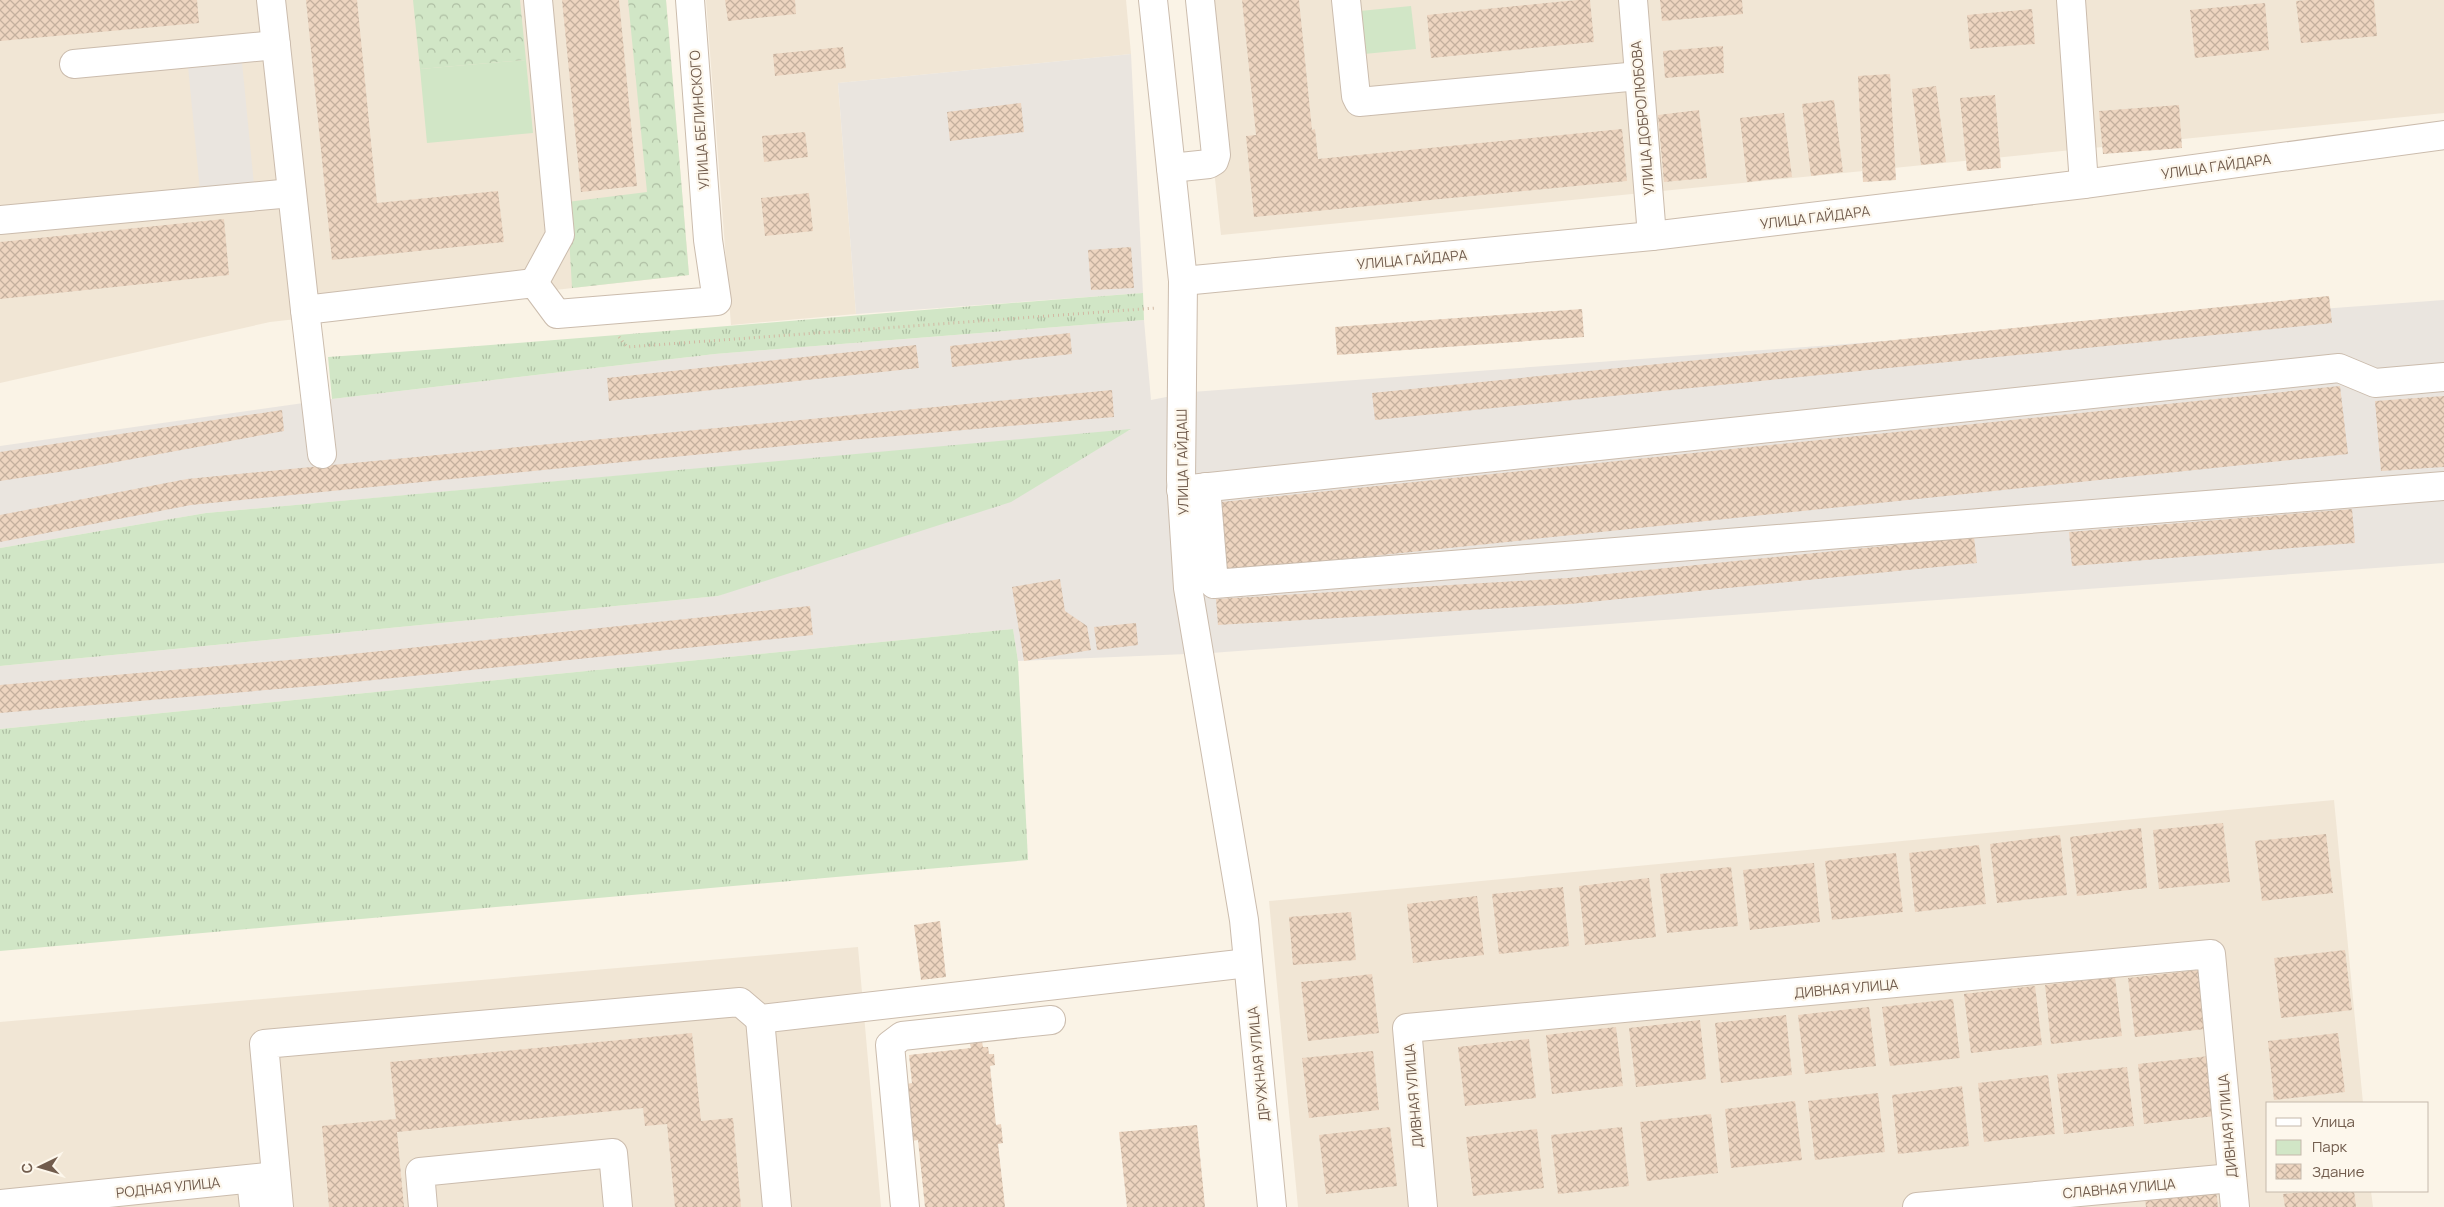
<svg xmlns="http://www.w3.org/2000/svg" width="2444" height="1207" viewBox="0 0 2444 1207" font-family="Manrope,sans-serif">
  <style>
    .residential { fill: #f1e6d5 }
    .industrial { fill: #eae5df }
    .grass { fill: url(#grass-tufts) }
    .forest { fill: url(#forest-crowns) }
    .green { fill: #d1e6c6 }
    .building { fill: url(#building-cross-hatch) }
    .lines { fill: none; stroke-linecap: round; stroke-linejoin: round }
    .minor-casing { stroke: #cbbcad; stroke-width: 30 }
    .path { stroke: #d1b8a3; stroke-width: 3; stroke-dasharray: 1 4; stroke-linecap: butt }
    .minor { stroke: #fff; stroke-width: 28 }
    .labels { text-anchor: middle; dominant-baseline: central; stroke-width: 4.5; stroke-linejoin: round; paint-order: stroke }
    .street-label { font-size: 14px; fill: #715c4d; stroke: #fdf7ec }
  </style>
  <defs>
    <pattern id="grass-tufts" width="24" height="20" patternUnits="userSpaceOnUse" patternTransform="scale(1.25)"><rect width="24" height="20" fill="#d1e6c6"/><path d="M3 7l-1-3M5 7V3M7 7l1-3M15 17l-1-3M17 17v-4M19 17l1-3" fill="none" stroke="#aebea3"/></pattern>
    <pattern id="forest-crowns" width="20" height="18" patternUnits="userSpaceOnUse" patternTransform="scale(1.25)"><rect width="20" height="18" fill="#d1e6c6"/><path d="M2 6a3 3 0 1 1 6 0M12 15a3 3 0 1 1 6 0" fill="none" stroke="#aebea3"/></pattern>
    <pattern id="building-cross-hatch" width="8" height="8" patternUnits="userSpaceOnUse" patternTransform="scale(1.25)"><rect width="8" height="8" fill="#edd5c0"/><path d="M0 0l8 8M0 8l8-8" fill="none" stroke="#c4b09e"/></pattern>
  </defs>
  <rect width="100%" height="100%" fill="#faf3e6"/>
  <g class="residential">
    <path d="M0,0H666L689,275L270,322L0,383Z"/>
    <path d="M706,0H1126L1131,54L838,83L856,314L731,325Z"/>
    <path d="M1196,0H2444V113L1221,235Z"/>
    <path d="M2334,800L2363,1103H2268V1191H2371L2373,1207H1298L1269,901Z"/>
    <path d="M858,947L881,1207H0V1022Z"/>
  </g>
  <g class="industrial">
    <path d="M1131,54L1143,293L856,314L838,83Z"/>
    <path d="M242,62L254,185L200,191L188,66Z"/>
    <path d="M2444,300V563L1211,653L1018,661L1013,629L0,729V666L718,596L1130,430L206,513L0,548V446L332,399L715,354L1144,320L1151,400L1192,392Z"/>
  </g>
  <g class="grass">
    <path d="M1143,293L1144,320L715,354L332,399L328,357C600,338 871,313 1143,293Z"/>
    <path d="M1131,429L1011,502L718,596L0,666V548L206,513Z"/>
    <path d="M1013,629L1018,661L1028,860L0,951V729Z"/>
  </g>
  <g class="forest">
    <path d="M413,0H520L526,60L420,69Z"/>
    <path d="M628,0H666L689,275L572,288L567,202L647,192Z"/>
  </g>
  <g class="green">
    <path d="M1411,6L1416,49L1364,54L1360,11Z"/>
    <path d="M526,60L533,133L427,143L420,69Z"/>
  </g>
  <g class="building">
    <path d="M0,0H197L199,23L0,41Z"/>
    <path d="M306,0H357L377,203L498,191L504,242L332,260Z"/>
    <path d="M562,0H619L637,186L581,192Z"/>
    <path d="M725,0H795L796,14L728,21Z"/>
    <path d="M1242,0H1299L1312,130L1315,129L1318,159L1622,129L1627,181L1254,217L1246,136L1256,135Z"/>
    <path d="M1577,0H1590L1594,42L1431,58L1427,15Z"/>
    <path d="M1660,0H1742L1743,14L1662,21Z"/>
    <path d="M2306,0H2374L2377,36L2301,43L2296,1Z"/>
    <path d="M2265,3L2269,50L2195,58L2190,10Z"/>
    <path d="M2032,9L2035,44L1970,49L1967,15Z"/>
    <path d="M1723,46L1724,73L1665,78L1663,51Z"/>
    <path d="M843,47L846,68L775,76L773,54Z"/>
    <path d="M1890,74L1896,180L1863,182L1858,76Z"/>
    <path d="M1936,86L1946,162L1921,165L1912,89Z"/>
    <path d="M1995,95L2001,168L1967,171L1960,98Z"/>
    <path d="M1834,100L1843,172L1811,176L1802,104Z"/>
    <path d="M1021,103L1024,132L950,141L947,112Z"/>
    <path d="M2179,105L2182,148L2103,154L2099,111Z"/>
    <path d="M1699,110L1707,178L1664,182L1658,115Z"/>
    <path d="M1784,113L1792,177L1747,182L1740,118Z"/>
    <path d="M805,132L808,157L764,162L762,136Z"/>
    <path d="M809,193L813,231L765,236L761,198Z"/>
    <path d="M224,219L229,275L0,299V242Z"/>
    <path d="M1131,247L1134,288L1091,290L1088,250Z"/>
    <path d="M2329,296L2332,323L1375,420L1372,393Z"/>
    <path d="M1582,309L1584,337L1337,355L1335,327Z"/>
    <path d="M1070,333L1072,354L952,367L950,346Z"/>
    <path d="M916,345L919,368L609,401L607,378Z"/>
    <path d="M2340,386L2348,454L1219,572L1212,503Z"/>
    <path d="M1112,390L1114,417L804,444L191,505L0,542V515L187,479Z"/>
    <path d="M2444,396V467L2381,471L2375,401Z"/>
    <path d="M282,410L284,431L78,469L0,481V452Z"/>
    <path d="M2352,509L2355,543L2072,566L2069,532Z"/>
    <path d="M1974,537L1977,563L1570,604L1218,625L1216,599L1568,578Z"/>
    <path d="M1060,579L1065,611L1087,626L1091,650L1024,661L1012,587Z"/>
    <path d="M810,606L813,635L325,685L0,713V685L323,657Z"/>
    <path d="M1136,623L1138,645L1097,650L1094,627Z"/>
    <path d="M2223,823L2230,882L2159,889L2153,830Z"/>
    <path d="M2141,828L2147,888L2077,896L2070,837Z"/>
    <path d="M2326,834L2333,893L2262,901L2255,841Z"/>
    <path d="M2060,835L2067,895L1997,903L1990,844Z"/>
    <path d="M1979,845L1986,904L1915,912L1909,853Z"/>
    <path d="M1896,853L1903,912L1832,920L1825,861Z"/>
    <path d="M1814,863L1820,922L1750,930L1743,870Z"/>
    <path d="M1731,867L1738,926L1667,933L1660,874Z"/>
    <path d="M1649,878L1656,937L1585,945L1579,886Z"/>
    <path d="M1563,887L1569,946L1499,954L1492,894Z"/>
    <path d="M1477,896L1484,955L1413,963L1407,904Z"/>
    <path d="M1351,912L1356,960L1293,965L1289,917Z"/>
    <path d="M940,921L946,977L921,980L914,925Z"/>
    <path d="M2345,950L2352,1010L2281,1018L2274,958Z"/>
    <path d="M2199,970L2205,1029L2135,1037L2128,978Z"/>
    <path d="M1372,974L1379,1033L1308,1041L1301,982Z"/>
    <path d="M2115,977L2122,1036L2051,1044L2045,985Z"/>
    <path d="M2035,986L2042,1045L1971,1053L1964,994Z"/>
    <path d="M1953,999L1960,1058L1890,1066L1882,1007Z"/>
    <path d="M1869,1007L1876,1066L1805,1074L1798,1015Z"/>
    <path d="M1786,1015L1792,1075L1721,1083L1715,1023Z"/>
    <path d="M1700,1020L1706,1079L1636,1087L1629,1028Z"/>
    <path d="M1616,1027L1623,1086L1552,1094L1546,1035Z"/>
    <path d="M692,1033L701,1121L733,1118L741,1207H675L667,1124L645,1126L643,1108L397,1132L404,1207H329L322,1126L396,1119L390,1062Z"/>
    <path d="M2338,1033L2345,1092L2274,1100L2268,1041Z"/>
    <path d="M1529,1039L1536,1098L1465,1106L1458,1047Z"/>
    <path d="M982,1042L983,1047H988L989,1054H994L995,1065L990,1066L996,1125L1001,1124L1003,1143L998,1144L1005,1207H925L918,1140L912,1141L907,1084L912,1083L909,1055L971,1048L970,1044Z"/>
    <path d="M1373,1051L1379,1110L1309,1118L1302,1058Z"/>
    <path d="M2209,1056L2215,1116L2144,1124L2138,1064Z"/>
    <path d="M2127,1067L2134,1126L2064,1134L2057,1074Z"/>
    <path d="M2048,1075L2055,1134L1984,1142L1978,1083Z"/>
    <path d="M1962,1086L1969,1146L1898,1154L1892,1095Z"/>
    <path d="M1878,1093L1885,1152L1815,1160L1808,1101Z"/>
    <path d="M1795,1101L1802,1160L1731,1168L1725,1109Z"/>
    <path d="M1711,1114L1718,1173L1647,1181L1640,1122Z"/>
    <path d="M1197,1125L1205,1207H1127L1119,1132Z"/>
    <path d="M1390,1127L1397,1186L1326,1194L1319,1135Z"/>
    <path d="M1622,1127L1629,1186L1558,1194L1551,1135Z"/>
    <path d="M1537,1129L1544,1188L1473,1196L1466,1137Z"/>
    <path d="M2216,1190L2218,1207H2146L2145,1198Z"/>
    <path d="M2317,1191H2354L2356,1207H2285L2283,1194Z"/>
  </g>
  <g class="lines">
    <g class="minor-casing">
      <g id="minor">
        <path d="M271,0L305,310L534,283L557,314L717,301L708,240L690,0"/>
        <path d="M1153,0L1183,281L1181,480L1188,588L1244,920L1272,1207"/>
        <path d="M1346,0L1356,96L1359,102L1639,76"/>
        <path d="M1633,0L1652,236"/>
        <path d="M2071,0L2084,184"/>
        <path d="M74,64L276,45"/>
        <path d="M1171,168L1209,164L1214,161L1216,155L1200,0"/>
        <path d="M0,220L292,193"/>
        <path d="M1183,281L1652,236L2084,184L2444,135"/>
        <path d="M534,283L560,235L538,0"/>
        <path d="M305,310L322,454"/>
        <path d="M1206,487L1214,584L2444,486"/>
        <path d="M1181,490L2339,368L2375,383L2444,377"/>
        <path d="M760,1019L777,1207"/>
        <path d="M251,1179L254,1207"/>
        <path d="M0,1204L276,1176"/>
        <path d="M279,1207L264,1044L740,1002L760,1019L1248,963"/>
        <path d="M423,1207L420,1172L613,1153L618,1207"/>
        <path d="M905,1207L890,1045L902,1036L1051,1020"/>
        <path d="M1423,1207L1407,1028L2211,954L2235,1207"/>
        <path d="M1917,1207L2232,1178"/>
      </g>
    </g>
    <path class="path" d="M619,337L627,347L1156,308"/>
    <use href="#minor" class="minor"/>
  </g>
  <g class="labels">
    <g class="street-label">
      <text transform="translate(1642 118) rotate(-95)">УЛИЦА ДОБРОЛЮБОВА</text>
      <text transform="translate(699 120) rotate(-94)">УЛИЦА БЕЛИНСКОГО</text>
      <text transform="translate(2216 166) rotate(-8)">УЛИЦА ГАЙДАРА</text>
      <text transform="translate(1815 217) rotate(-7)">УЛИЦА ГАЙДАРА</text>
      <text transform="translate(1412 259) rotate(-5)">УЛИЦА ГАЙДАРА</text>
      <text transform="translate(1182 462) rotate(-91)">УЛИЦА ГАЙДАШ</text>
      <text transform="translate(1846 988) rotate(-5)">ДИВНАЯ УЛИЦА</text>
      <text transform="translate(1258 1064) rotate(-96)">ДРУЖНАЯ УЛИЦА</text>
      <text transform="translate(1413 1096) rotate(-95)">ДИВНАЯ УЛИЦА</text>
      <text transform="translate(2227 1126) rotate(-95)">ДИВНАЯ УЛИЦА</text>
      <text transform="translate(168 1187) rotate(-6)">РОДНАЯ УЛИЦА</text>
      <text transform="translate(2119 1188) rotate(-5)">СЛАВНАЯ УЛИЦА</text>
    </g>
  </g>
  <rect x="2266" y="1102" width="162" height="90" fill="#fdf7ec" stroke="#c5b9ac"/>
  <rect x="2276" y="1118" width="25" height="8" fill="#ffffff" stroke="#c5b9ac"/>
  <text x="2312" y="1127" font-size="15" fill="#715c4d">Улица</text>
  <rect x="2276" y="1140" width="25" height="15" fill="#d1e6c6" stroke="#c5b9ac"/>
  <text x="2312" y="1152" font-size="15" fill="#715c4d">Парк</text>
  <rect x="2276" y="1164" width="25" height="15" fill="url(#building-cross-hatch)" stroke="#c5b9ac"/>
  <text x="2312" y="1177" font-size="15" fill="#715c4d">Здание</text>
  <g transform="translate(40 1167) rotate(265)" stroke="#fdf7ec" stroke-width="4" paint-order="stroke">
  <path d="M0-4L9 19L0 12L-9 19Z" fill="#715c4d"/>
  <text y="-8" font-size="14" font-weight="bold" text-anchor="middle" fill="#715c4d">С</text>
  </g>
</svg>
